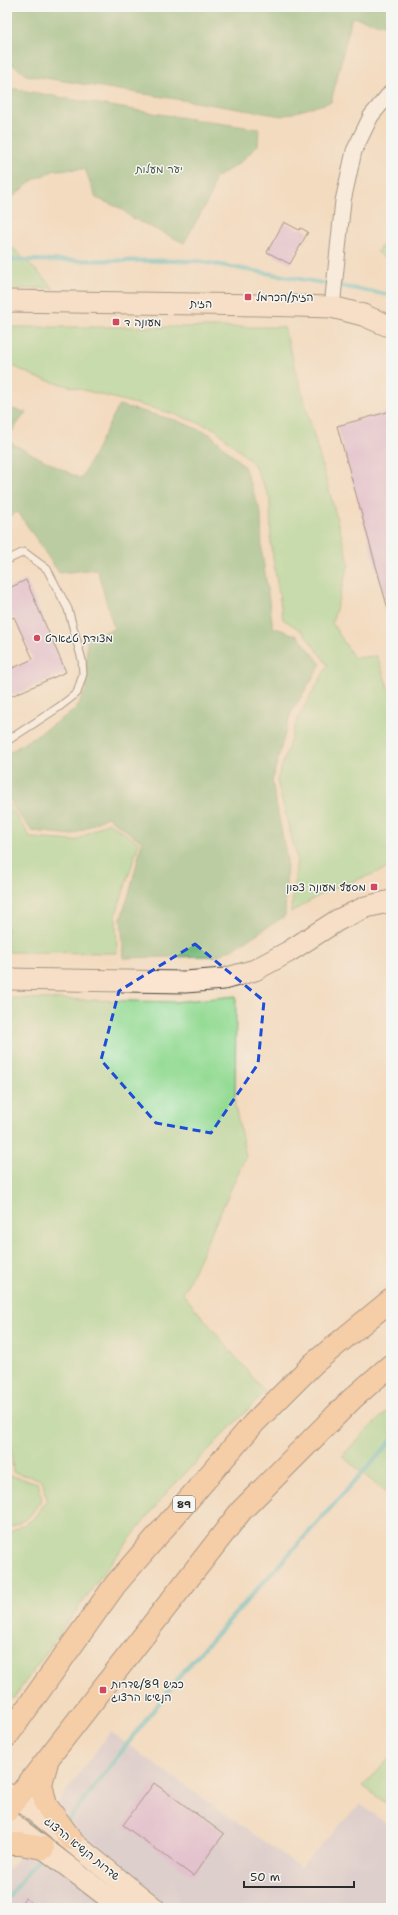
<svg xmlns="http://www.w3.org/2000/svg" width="398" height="1915" viewBox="0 0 398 1915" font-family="'Shantell Sans','Playpen Sans Hebrew',sans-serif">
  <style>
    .industrial { fill: #c4c0db }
    .green { fill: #95db94; stroke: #608360 }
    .forest { fill: #78bb7e; stroke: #527354 }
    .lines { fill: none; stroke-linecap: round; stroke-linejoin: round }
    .stream { stroke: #50bec7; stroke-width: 4.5 }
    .building { fill: #d0a5e1 }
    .lane-casing { stroke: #494541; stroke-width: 9 }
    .street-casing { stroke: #494541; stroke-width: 17 }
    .secondary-casing { stroke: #494541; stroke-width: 23 }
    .highway-casing { stroke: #494541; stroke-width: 24 }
    .lane { stroke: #fff; stroke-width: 7 }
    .street { stroke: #fff; stroke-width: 15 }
    .secondary { stroke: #fce5d0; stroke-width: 21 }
    .highway { stroke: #f8bd89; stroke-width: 22 }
    .marked { fill: none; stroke: #1d4ed8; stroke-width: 3; stroke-dasharray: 8 5; stroke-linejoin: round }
    .poi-dot { fill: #d1495b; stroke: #f6f6f2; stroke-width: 1.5 }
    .labels { text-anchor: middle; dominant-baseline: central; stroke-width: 3; stroke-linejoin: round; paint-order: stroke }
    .shield { fill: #f6f6f2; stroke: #686867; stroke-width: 1 }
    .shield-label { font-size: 10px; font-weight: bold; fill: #2b2b2b }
    .park-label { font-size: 11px; fill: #465745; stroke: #f6f6f2 }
    .poi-label { font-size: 11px; fill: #2b2b2b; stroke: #f6f6f2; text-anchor: start }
    .street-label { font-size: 11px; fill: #2b2b2b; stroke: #f6f6f2 }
  </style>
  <rect width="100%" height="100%" fill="#f6f6f2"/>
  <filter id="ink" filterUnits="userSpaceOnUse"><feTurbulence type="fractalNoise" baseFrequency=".025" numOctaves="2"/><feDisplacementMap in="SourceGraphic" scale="8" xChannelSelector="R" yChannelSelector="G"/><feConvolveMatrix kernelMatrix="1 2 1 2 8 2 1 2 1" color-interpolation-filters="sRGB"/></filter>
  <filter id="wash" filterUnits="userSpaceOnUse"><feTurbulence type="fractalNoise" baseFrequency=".012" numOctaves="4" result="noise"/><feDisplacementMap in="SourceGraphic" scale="16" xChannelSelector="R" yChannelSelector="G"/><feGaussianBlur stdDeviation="0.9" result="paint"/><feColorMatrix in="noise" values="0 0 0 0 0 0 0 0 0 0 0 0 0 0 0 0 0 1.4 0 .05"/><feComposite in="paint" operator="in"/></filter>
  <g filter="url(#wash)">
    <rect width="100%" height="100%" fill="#f3dbbf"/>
    <path class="industrial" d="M110,1732L300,1867L360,1804L391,1827V1908H7V1872Z"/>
    <g class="green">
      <path d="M391,233V262L377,252Z"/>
      <path d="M7,242L54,288L7,289Z"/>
      <path d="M7,327H284L349,563L332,623L354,658L377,656L391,696V867L325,892L291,912L297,858L277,781L298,718L328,665L303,632L283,619L271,545L270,499L253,463L215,429L174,414L38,378L7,363Z"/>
      <path d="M7,802L31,838L75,841L108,822L139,843L116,914L117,953L7,952Z"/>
      <path d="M236,996L235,1106L246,1156L183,1294L265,1392L169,1490L109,1565L13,1699L7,1695V1534L32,1520L47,1500L42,1480L13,1472L10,1435L7,1434V998L174,1002Z"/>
      <path d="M391,1408V1497L342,1456L366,1431Z"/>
      <path d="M7,1453L8,1475L38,1483L42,1499L29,1517L7,1530Z"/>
      <path d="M391,1757V1807L363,1786Z"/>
    </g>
    <g class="forest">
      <path d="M7,7H161L173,9L180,7H391V27L352,17L331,102L282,116L26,75L7,60Z"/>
      <path d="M11,88C93,104 176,117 259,129L258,145L241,162L214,179L211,195L184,243L132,218L120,208L96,198L85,169L55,170L33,180L7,202V95Z"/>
      <path d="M119,405L178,421L210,434L244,466L261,513L262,553L273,627L298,636L321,664L290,715L272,781L287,860L285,916L236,947L217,956L124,958L121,918L130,891L142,842L107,817L73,835L32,831L16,811L7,794V754L75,710L86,690L87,638L114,629L97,569L59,573L18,512L7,517V441L81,479Z"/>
      <path d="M7,408L26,412L7,438Z"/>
    </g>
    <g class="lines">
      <g class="stream">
        <path d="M7,260L197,261L391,295"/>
        <path d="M66,1823L187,1667L391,1441"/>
        <path d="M7,1899L42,1854"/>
      </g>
    </g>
    <g id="blocks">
      <g class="building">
        <path d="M284,222L299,230L301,228L308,232L290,264L267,252Z"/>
        <path d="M391,411V620L337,426Z"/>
        <path d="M26,580L66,672L7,698V656L13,668L33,659L14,617L7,620V589Z"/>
        <path d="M154,1783L224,1834L193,1876L123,1825Z"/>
        <path d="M25,1898L39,1908H18Z"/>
      </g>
    </g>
  </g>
  <g filter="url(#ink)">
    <use href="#blocks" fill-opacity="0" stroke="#494541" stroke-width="1"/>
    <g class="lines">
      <g class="lane-casing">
        <path id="lane" d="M7,560L24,552L47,569L68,609L82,660L83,674L77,693L59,707L7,741"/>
      </g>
      <g class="street-casing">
        <path id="street" d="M332,307L343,201L354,151L371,116L391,92"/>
      </g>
      <g class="secondary-casing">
        <g id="secondary">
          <path d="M7,301L260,305L332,307L363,315L391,327"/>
          <path d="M7,979L185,982L224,979L255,970L288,952L338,920L366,907L391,901"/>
          <path d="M7,1794L18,1798L154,1908"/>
          <path d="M7,1820L122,1908"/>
        </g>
      </g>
      <g class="highway-casing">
        <g id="highway">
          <path d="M7,1736L115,1585L254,1423L314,1363L391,1300"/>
          <path d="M47,1762L41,1784L46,1805L71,1839"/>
          <path d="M7,1811L241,1511L352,1399L391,1365"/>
          <path d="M7,1844H20L43,1848"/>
        </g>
      </g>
      <use href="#lane" class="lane"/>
      <use href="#street" class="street"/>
      <use href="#secondary" class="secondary"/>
      <use href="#highway" class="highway"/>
    </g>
  </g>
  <path d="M0 0H398V1915H0ZM195,944L264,1001L258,1064L211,1133L156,1123L101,1060L119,991Z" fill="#f3dbbf" fill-opacity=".55" fill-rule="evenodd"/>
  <path class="marked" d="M195,944L264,1001L258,1064L211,1133L156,1123L101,1060L119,991Z"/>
  <g class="poi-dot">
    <rect x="244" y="293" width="8" height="8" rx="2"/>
    <rect x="112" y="318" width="8" height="8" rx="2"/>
    <circle cx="37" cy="638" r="4"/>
    <rect x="370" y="883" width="8" height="8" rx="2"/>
    <rect x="99" y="1686" width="8" height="8" rx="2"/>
  </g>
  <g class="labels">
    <rect class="shield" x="173" y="1496" width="22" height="16" rx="3"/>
    <g class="shield-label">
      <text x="184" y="1504">89</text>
    </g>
    <g class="park-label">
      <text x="159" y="169">יער מעלות</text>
    </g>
    <g class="poi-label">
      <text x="256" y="297">הזית/הכרמל</text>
      <text x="124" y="322">מעונה ד</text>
      <text x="45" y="638">מצודת טגארט</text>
      <text x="366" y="887" text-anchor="end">מסעף מעונה צפון</text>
      <text x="111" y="1684">כביש 89/שדרות<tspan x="111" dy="13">הנשיא הרצוג</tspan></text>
    </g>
    <g class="street-label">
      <text transform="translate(201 304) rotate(1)">הזית</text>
      <text transform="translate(82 1849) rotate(39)">שדרות הנשיא הרצוג</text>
    </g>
  </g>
  <rect width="398" height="1915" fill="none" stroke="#f6f6f2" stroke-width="24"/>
  <path d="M244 1881v6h110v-6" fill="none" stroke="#2b2b2b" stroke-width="2"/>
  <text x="250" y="1881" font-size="12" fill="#2b2b2b" stroke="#f6f6f2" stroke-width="3" paint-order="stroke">50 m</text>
</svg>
